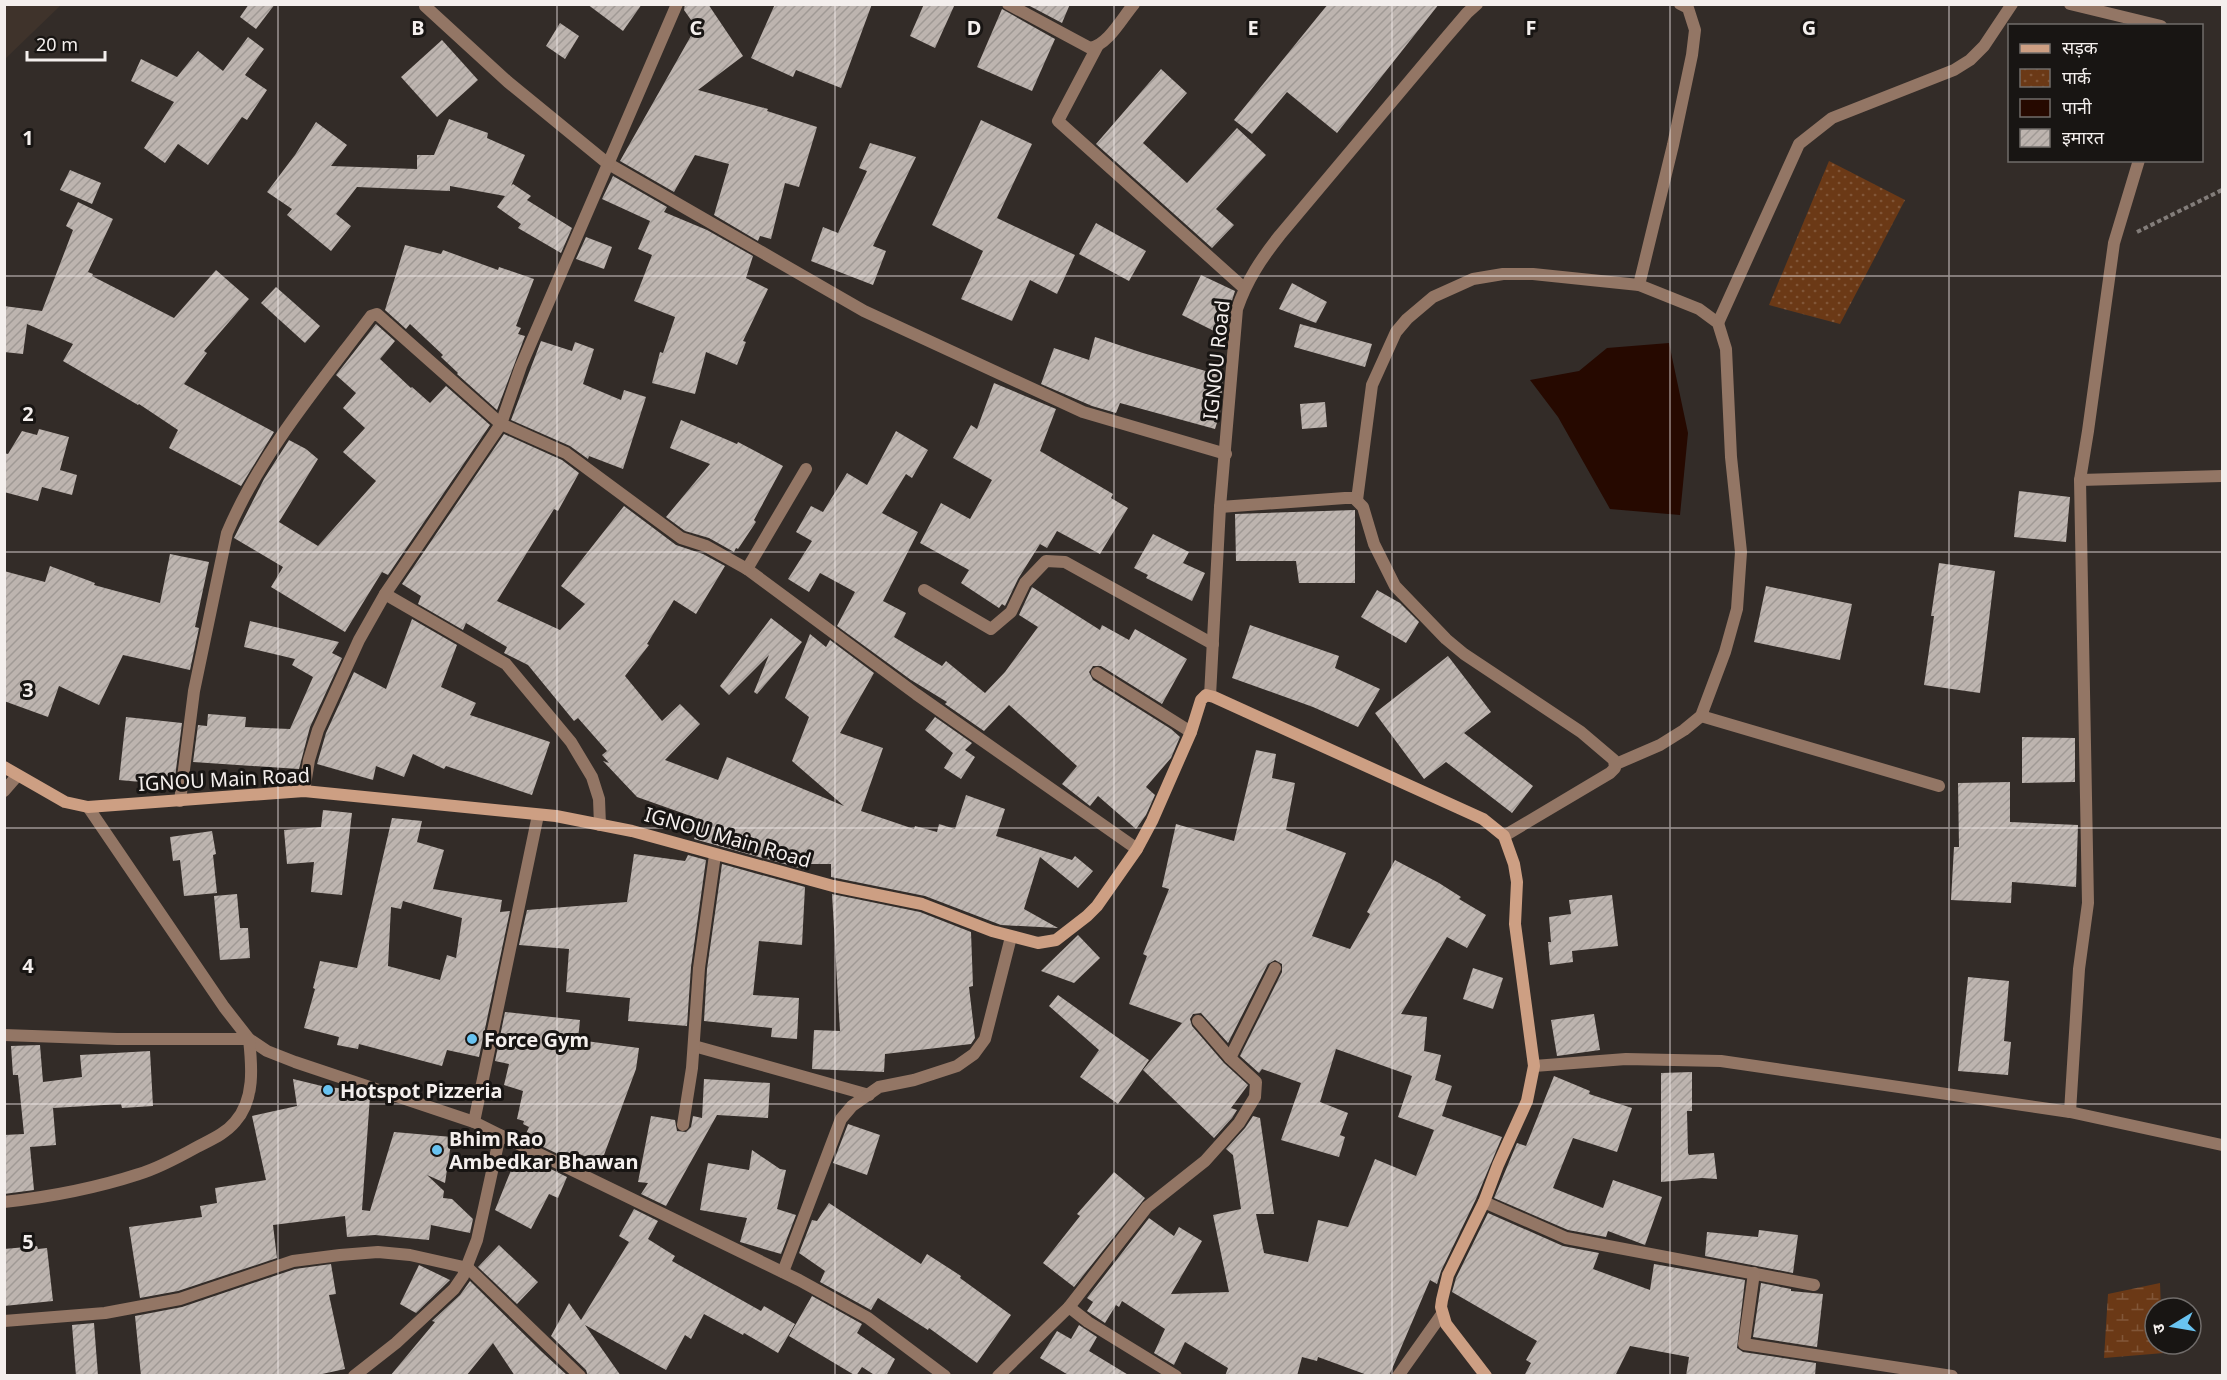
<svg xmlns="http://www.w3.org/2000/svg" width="2227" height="1380" viewBox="0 0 2227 1380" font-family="'Noto Sans','Noto Sans Devanagari',sans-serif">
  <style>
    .built { fill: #3f332b }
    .wetland { fill: url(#wetland-marsh) }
    .park { fill: url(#park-dots) }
    .water { fill: #260900 }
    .building { fill: url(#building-hatch); fill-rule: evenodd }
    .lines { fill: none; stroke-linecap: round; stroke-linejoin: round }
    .path { stroke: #837d7a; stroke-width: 4; stroke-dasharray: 4.5 3; stroke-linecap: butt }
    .lane { stroke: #937665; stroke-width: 12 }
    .street { stroke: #937665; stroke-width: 12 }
    .secondary { stroke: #cd9f83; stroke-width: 12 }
    .grid { fill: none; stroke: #f4efed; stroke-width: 1.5; stroke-opacity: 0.55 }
    .poi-dot { fill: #69c3f1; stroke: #181513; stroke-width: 2 }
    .labels { text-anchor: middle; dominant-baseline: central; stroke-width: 6; stroke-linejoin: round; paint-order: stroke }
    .street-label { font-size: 20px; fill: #f4efed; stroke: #181513 }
    .poi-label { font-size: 20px; font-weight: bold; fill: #f4efed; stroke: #181513; text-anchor: start }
    .grid-label { font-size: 20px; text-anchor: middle; font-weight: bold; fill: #f4efed; stroke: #181513; stroke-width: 6; stroke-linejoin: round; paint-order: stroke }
  </style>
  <defs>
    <pattern id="wetland-marsh" width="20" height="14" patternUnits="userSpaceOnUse" patternTransform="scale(1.5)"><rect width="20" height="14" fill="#6b3916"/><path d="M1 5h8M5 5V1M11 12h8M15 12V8" fill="none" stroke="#815638"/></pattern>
    <pattern id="park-dots" width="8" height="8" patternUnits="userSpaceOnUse" patternTransform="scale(1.5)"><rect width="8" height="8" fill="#6b3916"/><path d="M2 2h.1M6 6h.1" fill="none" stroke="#815638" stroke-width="1.8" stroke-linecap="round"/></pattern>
    <pattern id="building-hatch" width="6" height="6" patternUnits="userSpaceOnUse" patternTransform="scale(1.5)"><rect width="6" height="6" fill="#bdb4af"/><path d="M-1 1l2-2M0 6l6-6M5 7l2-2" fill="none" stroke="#a09995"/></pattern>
  </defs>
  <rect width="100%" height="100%" fill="#332c28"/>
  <path class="built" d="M5,4H61V5L5,59Z"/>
  <path class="wetland" d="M2160,1283L2161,1308H2155V1344H2163L2164,1353L2104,1358L2108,1294Z"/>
  <path class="park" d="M1829,161L1905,200L1840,324L1769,305Z"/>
  <path class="water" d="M1669,343L1688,433L1680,515L1610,509L1558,417L1530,380L1579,371L1607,348Z"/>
  <g class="building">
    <path d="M249,4H275L256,29L240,17Z"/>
    <path d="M587,4H642L623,31Z"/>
    <path d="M685,4H708L743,56L698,90L768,109L767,111L817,127L799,187L785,183L771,239L760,236L758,241L714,215L729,164L695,155L674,192L620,161L696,27L684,10Z"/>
    <path d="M775,4H872L841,88L796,70L793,77L751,58Z"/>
    <path d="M924,4H955L935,48L910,36Z"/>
    <path d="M1026,4H1070L1062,23Z"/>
    <path d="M1328,4H1439L1337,133L1287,92L1252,134L1234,120Z"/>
    <path d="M1002,9L1055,39L1032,91L977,67Z"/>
    <path d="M560,23L579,36L565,59L546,46Z"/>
    <path d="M248,37L264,49L245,75L267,90L247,120L242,117L208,165L178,144L165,163L144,148L174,102L131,81L141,59L177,77L198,51L223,71Z"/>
    <path d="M442,40L478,80L437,117L401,77Z"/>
    <path d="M1161,69L1187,93L1143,143L1187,183L1237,128L1266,155L1216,209L1234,225L1212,248L1096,144Z"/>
    <path d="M449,119L488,133L487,138L525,155L511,186L513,184L531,196L527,200L572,228L561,253L518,228L521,224L497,207L505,196L450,186V191L357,187L336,214L351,226L331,251L287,215L292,209L267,192L295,155L316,122L347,145L331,166L417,169V155H434Z"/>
    <path d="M981,120L1032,144L997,218L1075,255L1057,294L1030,280L1012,321L961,299L983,251L932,225Z"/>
    <path d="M870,143L916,157L873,246L886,251L873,285L811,261L823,227L838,233L867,171L859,168Z"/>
    <path d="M70,170L101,183L92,204L60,190Z"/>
    <path d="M613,176L667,207L664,212L707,230L753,256L746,278L768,289L743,341L746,342L737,365L706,352L695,394L652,383L660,352L663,353L675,317L634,301L652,255L638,249L650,221L602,199Z"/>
    <path d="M78,202L113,219L88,272L93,274L92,276L174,318L216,270L249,299L204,351L207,353L184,384L274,432L241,486L169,448L178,430L139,404L138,405L63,361L73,344L27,324L23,354L4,352V306L42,311L73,230L66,226Z"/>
    <path d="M1096,223L1146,251L1129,281L1079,254Z"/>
    <path d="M586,237L612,247L604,269L576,259Z"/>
    <path d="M405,245L441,254L443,250L498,270L499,267L534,279L516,326L521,328L518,334L525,336L497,410L457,374L458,373L441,357L443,355L410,324L406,329L385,310Z"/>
    <path d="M1201,275L1235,291L1229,310H1227L1216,332L1182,315Z"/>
    <path d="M1292,283L1327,302L1316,323L1279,309Z"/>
    <path d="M276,287L320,326L305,343L261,303Z"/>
    <path d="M376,324L395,341L380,359L411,388L412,387L430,403L446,386L490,425L388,575L382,572L345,632L271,587L283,567L234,538L264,479L289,440L306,449L318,459L279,522L318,546L376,481L343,452L365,428L343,408L356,393L336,375Z"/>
    <path d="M1300,324L1372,344L1365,367L1294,347Z"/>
    <path d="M1095,337L1143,353L1223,376L1220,413L1215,429L1120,403L1116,413L1092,406L1041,384L1054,348L1089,360Z"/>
    <path d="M541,341L572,351L575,342L594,349L583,384L621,400L624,390L646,397L623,469L589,456L588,459L570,446L511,420Z"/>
    <path d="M994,383L1056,409L1040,451L1113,494L1111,498L1128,508L1100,554L1057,531L1047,548L1040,544L1018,579L1005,606L1002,604L999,608L961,583L969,570L920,543L941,503L970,519L992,480L953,458L971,425L977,429Z"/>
    <path d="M1325,402L1327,427L1302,429L1300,404Z"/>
    <path d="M681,420L737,444L738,442L783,466L754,520L756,522L738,549L736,548L734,552L709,538L685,531L666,517L710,464L670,448Z"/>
    <path d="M39,429L69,437L60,470L77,475L72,495L42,487L38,501L4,492V453L8,454L22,431L37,435Z"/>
    <path d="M896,431L928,450L912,478L906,474L882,513L918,532L883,601L906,613L894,637L942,666L946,661L985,693L1005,672L1038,627L1019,615L1032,587L1100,630L1102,625L1129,640L1135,629L1187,659L1162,704L1101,666H1093L1089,672L1093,680L1171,729L1180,737L1171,758L1146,787L1155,795L1146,815L1136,829L1098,796L1090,806L1062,784L1077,766L1009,705L984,731L945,704L947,702L911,680L837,626L855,592L820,573L809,592L788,579L812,541L796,532L811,506L823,512L847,473L867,485Z"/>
    <path d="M504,434L562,460L579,473L558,511L554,509L497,601L560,630L585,604L561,586L624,506L676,545L703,554L725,566L696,614L674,600L647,644L649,645L625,676L662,721L680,704L700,724L665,760L718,780L727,757L844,806L792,761L809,717L785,698L810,634L826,647L830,640L874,673L840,733L883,748L861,811L914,829L915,826L937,832L939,824L955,829L966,795L1005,809L996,836L1072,860L1075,856L1093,871L1078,888L1040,857L1024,909L1058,928L1001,925L925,896L831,877V864H806V870L694,839L702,820L637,797L603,761L609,763L602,755L607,751L578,718L574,721L528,665L504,653L507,647L466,623L463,630L418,604L421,596L402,584Z"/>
    <path d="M2019,491L2070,497L2066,542L2014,537Z"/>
    <path d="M1355,510V583H1299L1296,561H1236L1235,514Z"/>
    <path d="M1153,534L1189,552L1183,563L1205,573L1192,601L1146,578L1148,575L1134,568Z"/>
    <path d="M170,554L209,562L195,627L199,628L190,670L123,655L99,705L59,686L48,717L4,701V571L45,582L50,566L95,583L94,585L160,603Z"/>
    <path d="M1939,563L1995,571L1980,693L1924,685L1934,616H1931Z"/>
    <path d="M1766,586L1852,604L1840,660L1754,642Z"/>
    <path d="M1377,590L1400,603L1419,622L1406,643L1361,617Z"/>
    <path d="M771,618L802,642L757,694L754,692L769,655L729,695L720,686Z"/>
    <path d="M412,619L457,645L441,687L476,703L470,715L550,742L532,795L446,766L444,769L413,754L404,777L376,766L373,780L317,764L326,733L354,672L386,689Z"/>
    <path d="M250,621L339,642L332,653L342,658L310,727L299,769L193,762L198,725L207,726L208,714L246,717L245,727L290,729L313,677L292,665L295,659L244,647Z"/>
    <path d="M1250,625L1339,656L1335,668L1380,689L1358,727L1313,707L1232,678Z"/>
    <path d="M1448,656L1491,712L1464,733L1533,786L1512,813L1446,762L1424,779L1375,713Z"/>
    <path d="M126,717L182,723L174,785L119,780Z"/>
    <path d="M935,717L972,743L965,750L975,757L961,779L944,768L953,753L925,730Z"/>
    <path d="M2022,737L2075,738V782L2022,783Z"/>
    <path d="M1256,750L1276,754L1272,778L1295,783L1286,830L1346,853L1312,936L1350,949L1370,914L1367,912L1395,860L1439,883L1461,897L1459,899L1486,915L1467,948L1447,937L1401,1014L1427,1017L1424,1051L1441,1055L1435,1080L1452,1086L1442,1116L1502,1137L1476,1199L1441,1271L1437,1284L1430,1280L1389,1376H1370L1318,1357L1317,1361L1302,1357L1297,1376H1225L1228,1368L1185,1342L1174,1365L1154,1353L1165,1329L1122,1301L1119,1307L1116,1305L1105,1323L1087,1311L1093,1302L1087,1298L1149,1218L1174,1236L1179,1227L1202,1241L1171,1294L1229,1292L1213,1215L1241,1209L1233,1155L1226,1149L1245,1128L1253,1116L1260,1118L1274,1214H1256L1264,1253L1308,1262L1318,1220L1348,1227L1375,1159L1416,1176L1434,1130L1398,1117L1412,1076L1336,1049L1320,1102L1348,1113L1340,1135L1345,1137L1339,1157L1281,1140L1301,1083L1262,1069L1259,1073L1240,1056L1282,972V964L1275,960L1268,964L1228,1043L1201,1013L1193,1014L1190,1019L1192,1026L1224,1063L1248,1085L1231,1108L1237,1110L1232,1118L1214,1138L1143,1070L1182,1023L1129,1004L1147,956L1143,954L1169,889L1162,887L1176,824L1234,841Z"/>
    <path d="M2010,782V822L2078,825L2076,887L2012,882L2011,903L1951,900L1954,847H1959L1958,783Z"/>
    <path d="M323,810L352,813L342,895L311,892L314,862L287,864L284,830L321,827Z"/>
    <path d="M392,818L422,821L417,842L444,850L433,889L502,900L500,912L510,911L479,1057L447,1050L442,1066L359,1044L358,1049L337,1045L339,1037L304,1028L315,989L313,988L320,961L357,968ZM403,901L462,918L456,958L447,955L440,980L388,966L391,907L401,909Z"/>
    <path d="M212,831L216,854L213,855L217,893L184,896L180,860L173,861L170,837Z"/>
    <path d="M634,854L685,861L688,855L706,860L691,967L687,1026L628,1021L630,998L566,992L569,949L519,945L527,910L627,902Z"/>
    <path d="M722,864L805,887L802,945L759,941L753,995L799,998L797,1039L771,1037L772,1028L704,1021L707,969Z"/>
    <path d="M237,894L240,928H248L250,958L220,960L214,896Z"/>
    <path d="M832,894L920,912L971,932L973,986L969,987L975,1038L971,1044L885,1054L884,1072L812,1069L814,1030L840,1031Z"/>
    <path d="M1612,895L1618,946L1572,951L1573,962L1550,965L1548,942H1551L1549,917L1571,914L1569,900Z"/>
    <path d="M1078,935L1100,958L1074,983L1041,971Z"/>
    <path d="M1473,968L1503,978L1493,1009L1463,999Z"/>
    <path d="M1968,977L2009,981L2004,1041L2011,1042L2008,1075L1958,1071Z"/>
    <path d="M1058,995L1149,1060L1118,1104L1080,1077L1099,1050L1049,1006Z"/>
    <path d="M505,1012L580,1020L578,1040L639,1048L636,1069L601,1163L577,1153L573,1161L524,1138L529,1127L523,1124L524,1121L517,1119L523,1091L504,1085L509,1064L495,1061Z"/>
    <path d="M1594,1014L1600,1050L1557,1056L1551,1020Z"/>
    <path d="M40,1045L43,1082L82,1077L80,1055L150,1051L153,1106L122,1108L121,1104L53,1108L56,1145L30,1147L34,1190L4,1194V1135L24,1134L18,1075H13L11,1046Z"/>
    <path d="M1692,1072V1111H1687L1688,1153L1689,1155L1714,1153L1717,1179L1702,1178L1661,1182V1073Z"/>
    <path d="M1554,1076L1590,1091L1589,1094L1632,1108L1617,1152L1573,1138L1553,1188L1603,1208L1613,1180L1662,1197L1645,1245L1608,1231L1606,1237L1568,1230L1494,1198L1517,1143L1526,1146Z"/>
    <path d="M293,1079L326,1087L349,1089L370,1096L362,1210L370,1211L394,1132L452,1137L445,1183L427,1175L444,1191L443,1198L452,1199L473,1219L470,1233L431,1225L429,1240L375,1235L347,1237L345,1216L273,1225L277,1258L178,1291L140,1298L129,1227L202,1217L200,1206L217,1203L215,1188L266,1180L252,1116L297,1106Z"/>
    <path d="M704,1079L770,1083L768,1118L717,1115L666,1206L641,1194L648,1183L638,1182L651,1116L675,1120L677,1131L686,1132L691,1127L693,1116L702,1118Z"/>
    <path d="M848,1124L880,1135L867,1175L833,1163Z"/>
    <path d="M752,1150L780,1169L786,1170L777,1209L796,1215L781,1254L740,1242L747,1218L700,1210L708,1163L749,1170Z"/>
    <path d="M518,1153L567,1177L558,1198L549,1194L531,1229L495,1210Z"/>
    <path d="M1114,1172L1145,1198L1074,1287L1043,1263L1080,1216L1077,1214Z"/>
    <path d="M829,1203L921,1264L927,1254L961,1276L960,1278L1011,1315L977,1363L929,1328L928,1330L878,1298L871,1310L820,1282L825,1271L799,1253L812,1220L817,1221Z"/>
    <path d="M634,1209L658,1221L648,1239L675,1256L672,1261L761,1311L764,1306L795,1324L778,1353L744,1333L743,1335L704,1314L691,1339L685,1335L666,1370L585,1325L621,1376H588L586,1370L551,1336L569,1303L581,1320L629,1242L619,1236Z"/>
    <path d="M1488,1213L1563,1246L1599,1253L1593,1269L1650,1290L1654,1264L1745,1280L1737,1348L1743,1352L1816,1363L1815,1376H1686L1689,1357L1630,1346L1615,1376H1524L1531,1363L1526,1360L1537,1341L1452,1292L1456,1278Z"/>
    <path d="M1759,1230L1798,1235L1793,1273L1705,1256L1707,1232L1758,1237Z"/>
    <path d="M499,1245L538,1282L517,1304L478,1267Z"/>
    <path d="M37,1246L38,1249L47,1248L53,1301L4,1306V1249Z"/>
    <path d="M331,1264L336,1294L329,1295L345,1369L313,1376H141L135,1316L182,1307L295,1269Z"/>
    <path d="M419,1265L450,1280L416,1313L400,1304Z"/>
    <path d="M470,1281L542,1352L568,1376H515L493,1343L466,1376H390L435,1322L432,1321L460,1295Z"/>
    <path d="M1761,1283L1791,1289V1291L1823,1294L1817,1347L1753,1337Z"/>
    <path d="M812,1296L862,1324L857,1333L895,1359L886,1376H876L862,1367L856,1376L789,1336Z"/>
    <path d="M94,1323L98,1376H76L72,1325Z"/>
    <path d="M1079,1325L1097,1337L1089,1351L1130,1376H1070L1040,1358L1057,1331L1071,1339Z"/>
  </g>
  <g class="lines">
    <path class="path" d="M2137,232L2222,190"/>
    <g class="lane">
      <path d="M1097,673L1191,732"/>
      <path d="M468,1268L580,1376"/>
    </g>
    <g class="street">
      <path d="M1008,4L1090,48C1108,45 1122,18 1134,4"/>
      <path d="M2070,4L2161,26"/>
      <path d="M425,6L508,82L607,163L864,311L1083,412L1226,454"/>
      <path d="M1097,47L1058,121L1244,288"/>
      <path d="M1639,285L1673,145L1692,55L1695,30L1688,8L1680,4"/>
      <path d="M1718,323L1799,144L1832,118L1954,70L1970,60L1984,46L2012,4"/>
      <path d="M2080,480L2222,476"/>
      <path d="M1357,500L1372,385L1396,332L1407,319L1433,297L1473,279L1503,274H1533L1639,285L1699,309L1718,323L1726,349L1731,457L1741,552L1737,609L1725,652L1701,716L1684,730L1660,745L1616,764"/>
      <path d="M1220,507L1345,498H1354L1363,507L1374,544L1395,586L1446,639L1464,654L1581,732L1614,760L1615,768L1610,773L1504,836"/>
      <path d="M747,569L806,469"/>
      <path d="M924,590L991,629L1011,612L1025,583L1046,561L1065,562L1213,644"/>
      <path d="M385,594L506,664L571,742L592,777L599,799L600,825"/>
      <path d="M1210,696L1220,507L1237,309C1247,280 1261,259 1280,235L1443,41L1467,13L1477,4"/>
      <path d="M1701,716L1939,786"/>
      <path d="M4,791L17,776"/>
      <path d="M304,791L309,760L318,730L359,640L385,594L501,424L521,366L677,4"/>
      <path d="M180,801L194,691L227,533C261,453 319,385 371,316L377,314L501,424L566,453L681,538L706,546L747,569L916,694L1137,849"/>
      <path d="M88,807L224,1007L249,1039L267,1051L295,1062L474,1122L500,1135L799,1280L868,1318L945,1376"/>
      <path d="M4,1035L117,1039H249C252,1066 255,1100 235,1122C225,1134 210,1140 197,1147C179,1157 159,1168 139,1174C96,1188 49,1197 4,1202"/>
      <path d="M694,1046L869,1095"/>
      <path d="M1230,1058L1275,968"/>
      <path d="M1534,1066L1626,1059L1721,1061L2070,1112L2079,969L2088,903L2080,480L2088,431L2114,243L2139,160"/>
      <path d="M2070,1112L2222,1145"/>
      <path d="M474,1122L538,815"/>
      <path d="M683,1125L692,1068L699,968L715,855"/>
      <path d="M1484,1202L1566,1238L1814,1285"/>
      <path d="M783,1272L841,1119L852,1106L879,1087L914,1080L957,1066L974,1054L985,1039L1011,937"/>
      <path d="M1754,1273L1744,1344L1952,1376"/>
      <path d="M1069,1307L1147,1207L1205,1161L1239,1123L1255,1097L1256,1082L1230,1058L1198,1021"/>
      <path d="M4,1321L105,1313L180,1299L293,1261L340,1255L378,1252L410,1255L468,1268"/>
      <path d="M354,1376L396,1343L454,1289L463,1276L477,1240L500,1135"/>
      <path d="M998,1376L1069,1307L1088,1322L1176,1376"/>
      <path d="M1398,1376L1442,1314"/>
    </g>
    <path class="secondary" d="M4,767L65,802L88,807L304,791L556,816L632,831L833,886L922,904L992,931L1038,943L1056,940L1087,916L1097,906L1137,849L1152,821L1191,732L1201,700L1206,695L1214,697L1483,819L1504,836L1514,864L1517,882L1515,924L1534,1066L1527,1101L1498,1165L1484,1202L1448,1275L1442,1300L1441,1307L1446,1324L1486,1376"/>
  </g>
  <path class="grid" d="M278,4V1376M557,4V1376M835,4V1376M1114,4V1376M1392,4V1376M1670,4V1376M1949,4V1376M4,276H2222M4,552H2222M4,828H2222M4,1104H2222"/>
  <g class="poi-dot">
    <circle cx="472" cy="1039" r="6"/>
    <circle cx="328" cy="1090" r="6"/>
    <circle cx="437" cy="1150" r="6"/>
  </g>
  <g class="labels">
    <g class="street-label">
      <text transform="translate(1216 360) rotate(-84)">IGNOU Road</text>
      <text transform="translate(224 779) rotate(-3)">IGNOU Main Road</text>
      <text transform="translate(728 837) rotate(16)">IGNOU Main Road</text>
    </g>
    <g class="poi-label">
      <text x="484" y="1039">Force Gym</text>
      <text x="340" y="1090">Hotspot Pizzeria</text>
      <text x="449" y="1138">Bhim Rao<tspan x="449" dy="23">Ambedkar Bhawan</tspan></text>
    </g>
  </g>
  <g class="grid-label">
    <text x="418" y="35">B</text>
    <text x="696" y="35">C</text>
    <text x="974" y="35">D</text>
    <text x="1253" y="35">E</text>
    <text x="1531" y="35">F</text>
    <text x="1809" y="35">G</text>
    <text x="28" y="145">1</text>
    <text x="28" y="421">2</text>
    <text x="28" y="697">3</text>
    <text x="28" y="973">4</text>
    <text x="28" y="1249">5</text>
  </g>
  <rect width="2227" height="1380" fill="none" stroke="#f4efed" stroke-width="12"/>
  <rect x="2008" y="24" width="195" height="138" fill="#181513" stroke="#706c6a" stroke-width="1.5"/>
  <rect x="2020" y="44" width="30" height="9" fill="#cd9f83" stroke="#706c6a" stroke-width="1.5"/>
  <text x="2062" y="54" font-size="18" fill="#f4efed">सड़क</text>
  <rect x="2020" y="69" width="30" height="18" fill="url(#park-dots)" stroke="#706c6a" stroke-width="1.5"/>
  <text x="2062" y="84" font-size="18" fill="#f4efed">पार्क</text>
  <rect x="2020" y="99" width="30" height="18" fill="#260900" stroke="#706c6a" stroke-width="1.5"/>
  <text x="2062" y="114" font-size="18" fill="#f4efed">पानी</text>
  <rect x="2020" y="129" width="30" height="18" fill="url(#building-hatch)" stroke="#706c6a" stroke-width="1.5"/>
  <text x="2062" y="144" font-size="18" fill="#f4efed">इमारत</text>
  <g transform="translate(2173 1326) rotate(259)"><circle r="28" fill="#181513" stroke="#706c6a" stroke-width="1.5"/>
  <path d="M0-4.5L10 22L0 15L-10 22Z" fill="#69c3f1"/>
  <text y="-9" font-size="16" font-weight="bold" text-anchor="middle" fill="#f4efed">उ</text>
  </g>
  <path d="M27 51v9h78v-9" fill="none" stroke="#f4efed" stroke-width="3"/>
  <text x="36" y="51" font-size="18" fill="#f4efed" stroke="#181513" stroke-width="4.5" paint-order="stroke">20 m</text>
</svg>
